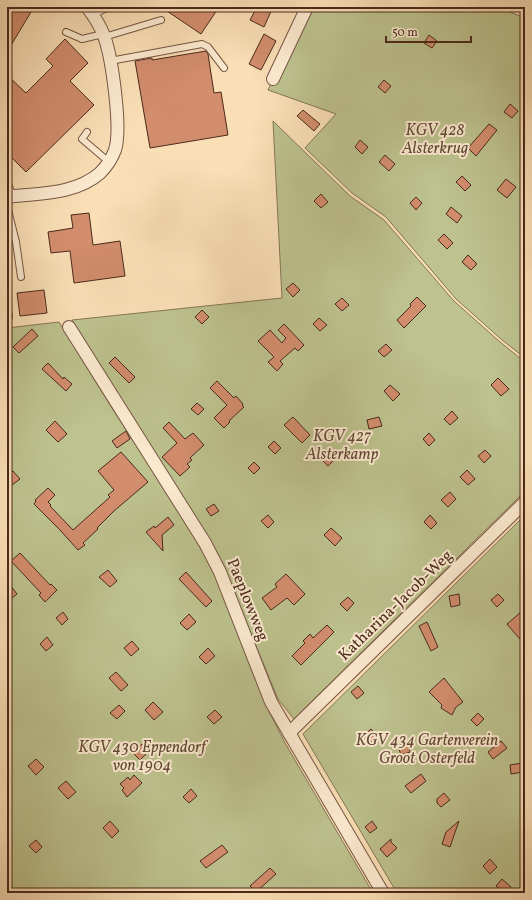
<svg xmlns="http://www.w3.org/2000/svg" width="532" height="900" viewBox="0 0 532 900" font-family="Vollkorn,serif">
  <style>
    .green { fill: #bdc28e; stroke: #847656 }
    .building { fill: #d28d6d; stroke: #4a291d }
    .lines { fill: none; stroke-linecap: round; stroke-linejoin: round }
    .lane-casing { stroke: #765643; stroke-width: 8 }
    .street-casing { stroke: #765643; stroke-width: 14 }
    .lane { stroke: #fcead0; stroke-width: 6 }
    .street { stroke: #fcead0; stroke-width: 12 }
    .labels { text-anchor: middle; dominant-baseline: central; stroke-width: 4; stroke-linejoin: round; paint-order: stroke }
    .park-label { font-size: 16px; font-style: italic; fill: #614834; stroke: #fcead0 }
    .street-label { font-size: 16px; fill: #4a291d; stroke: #fcead0 }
  </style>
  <rect width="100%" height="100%" fill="#fadfb6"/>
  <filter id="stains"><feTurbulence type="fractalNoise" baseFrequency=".005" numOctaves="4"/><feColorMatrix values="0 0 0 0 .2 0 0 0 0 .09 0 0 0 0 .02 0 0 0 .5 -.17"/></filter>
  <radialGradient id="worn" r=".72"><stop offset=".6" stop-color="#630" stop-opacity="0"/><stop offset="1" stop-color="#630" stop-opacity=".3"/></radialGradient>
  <g class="green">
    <path d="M307,7H497L525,18V358L502,340L456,299L386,217L352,193L305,148L336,114L268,90Z"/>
    <path d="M273,121L350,196L384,220L454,301L500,342L525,362V491L294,719L278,699L224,569L209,540L72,320L282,298Z"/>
    <path d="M59,322L112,408L199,542L216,575L266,705L285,743L373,893H7V328Z"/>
    <path d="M525,515V893H397L303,734Z"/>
  </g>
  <g class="building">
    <path d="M7,7H34L7,52Z"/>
    <path d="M161,7H219L201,34Z"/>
    <path d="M257,7H273L264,27L250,20Z"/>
    <path d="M264,34L276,41L261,70L249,64Z"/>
    <path d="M429,35L437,41L432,48L424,43Z"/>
    <path d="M65,39L88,63L70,81L94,105L26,172L7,153V75L26,93L53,66L46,59Z"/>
    <path d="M206,51L208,54L214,93L221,92L228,135L150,148L135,61L152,58V60Z"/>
    <path d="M384,80L391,86L385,93L378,87Z"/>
    <path d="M510,104L518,111L512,118L504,112Z"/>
    <path d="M303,110L320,124L314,131L297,116Z"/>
    <path d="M489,124L497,130L476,156L468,148Z"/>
    <path d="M360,140L368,147L362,154L355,147Z"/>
    <path d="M385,155L395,164L389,171L379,162Z"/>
    <path d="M462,176L471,185L465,191L456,182Z"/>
    <path d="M506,179L516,187L507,198L497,190Z"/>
    <path d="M321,194L328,202L321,208L314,201Z"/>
    <path d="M416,197L422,203L416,210L410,203Z"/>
    <path d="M451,207L462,216L457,223L446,214Z"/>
    <path d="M89,213L93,245L120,241L125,276L74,283L70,251L51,253L48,232L73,228L71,215Z"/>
    <path d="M444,234L453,243L447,249L438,240Z"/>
    <path d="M468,255L477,264L471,270L462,262Z"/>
    <path d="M293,283L300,290L293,297L286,289Z"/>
    <path d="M44,290L47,313L20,316L17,293Z"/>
    <path d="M417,297L426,306L404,328L397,320L411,306L410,304Z"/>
    <path d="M342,298L349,305L342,311L335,304Z"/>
    <path d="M202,310L209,317L202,324L195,317Z"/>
    <path d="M319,318L327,325L320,331L313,324Z"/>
    <path d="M284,324L304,345L298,351L295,348L280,361L283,364L277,371L268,362L274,357L258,341L270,330L282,343L286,338L278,330Z"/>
    <path d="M32,329L38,336L19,353L13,347Z"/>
    <path d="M386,344L392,350L384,357L378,351Z"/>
    <path d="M115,357L135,377L129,383L109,363Z"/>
    <path d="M48,363L63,379L64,377L72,384L66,391L42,369Z"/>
    <path d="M498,378L509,389L501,396L491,385Z"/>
    <path d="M217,381L234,398L236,396L243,404L242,405L244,407L229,421L230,422L224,428L214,418L227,405L210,388Z"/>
    <path d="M390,385L400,394L393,401L384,391Z"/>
    <path d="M197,403L204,409L198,415L191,409Z"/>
    <path d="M452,411L458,418L450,425L444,419Z"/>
    <path d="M293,417L310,435L302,443L284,425Z"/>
    <path d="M379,417L382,426L369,429L367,420Z"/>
    <path d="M55,421L67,434L58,442L46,430Z"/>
    <path d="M169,422L185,439L193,433L204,445L190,458L192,460L187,464L190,467L180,476L162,457L177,443L163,428Z"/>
    <path d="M126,431L130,439L117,448L112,441Z"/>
    <path d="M429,433L435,440L429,446L423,439Z"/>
    <path d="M274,441L281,448L275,454L268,447Z"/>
    <path d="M331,450L338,456L328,466L321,459Z"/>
    <path d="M485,450L491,456L484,463L478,456Z"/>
    <path d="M121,452L148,482L114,511L97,528L98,529L83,543L85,545L78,550L60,530L34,504L36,501L35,500L48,488L55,495L48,502L51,505L50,506L73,530L110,497L108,495L114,490L98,471Z"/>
    <path d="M254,462L260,468L254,474L248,468Z"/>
    <path d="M467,470L475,479L468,485L460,477Z"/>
    <path d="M13,471L20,479L12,485L7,480V477Z"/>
    <path d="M450,492L456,499L448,507L441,500Z"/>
    <path d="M214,504L219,511L211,516L206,509Z"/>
    <path d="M268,515L274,522L268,528L261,521Z"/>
    <path d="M430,515L437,523L431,529L424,522Z"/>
    <path d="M168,517L174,525L162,535L163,551L146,532L154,526L155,528Z"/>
    <path d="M331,528L342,538L335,546L324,535Z"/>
    <path d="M20,553L50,585L51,584L57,590L45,602L39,595L41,593L11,561Z"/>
    <path d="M108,570L117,581L110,587L99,577Z"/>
    <path d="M186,572L212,601L206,607L179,579Z"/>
    <path d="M286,574L305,594L294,605L287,598L271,610L262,598L277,587L275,584Z"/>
    <path d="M7,581L17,594L7,602Z"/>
    <path d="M459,594L460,605L451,607L449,596Z"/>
    <path d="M498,594L504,600L497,607L491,600Z"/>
    <path d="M348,597L354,603L347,611L340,604Z"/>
    <path d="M63,612L68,619L62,625L56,618Z"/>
    <path d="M521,612L525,617V645L507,624Z"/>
    <path d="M189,614L196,622L187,630L180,623Z"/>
    <path d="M427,622L438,647L431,651L419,626Z"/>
    <path d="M327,625L334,632L301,665L292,656L305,643L303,641L310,634L313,638Z"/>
    <path d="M47,637L53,645L46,651L40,644Z"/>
    <path d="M132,641L139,649L131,656L124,648Z"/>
    <path d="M208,648L215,656L206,664L199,657Z"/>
    <path d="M116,672L128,685L121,691L109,678Z"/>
    <path d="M444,678L463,702L456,707L452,715L441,708L442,705L429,692Z"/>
    <path d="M358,686L364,693L357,699L351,692Z"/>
    <path d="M153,702L163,712L154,720L145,710Z"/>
    <path d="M119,705L125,711L117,719L110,713Z"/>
    <path d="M215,710L222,717L214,724L207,717Z"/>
    <path d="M478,713L484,719L477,726L471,720Z"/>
    <path d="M371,729L378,737L370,743L364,735Z"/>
    <path d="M501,741L507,748L493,759L488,752Z"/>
    <path d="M137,742L140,746L142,744L149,751L140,760L130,750Z"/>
    <path d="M408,743L410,752L401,755L398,746Z"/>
    <path d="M36,759L44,767L36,775L28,766Z"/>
    <path d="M522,763L523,772L511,774L510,765Z"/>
    <path d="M421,774L426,781L411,793L405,786Z"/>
    <path d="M134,775L142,783L127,797L122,790L124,788L120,784L128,777L130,780Z"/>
    <path d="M66,781L76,792L68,799L58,788Z"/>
    <path d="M191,789L197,796L189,803L183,797Z"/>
    <path d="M444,793L450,800L441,807L437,803V799Z"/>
    <path d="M110,821L119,831L112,838L103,828Z"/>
    <path d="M372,821L377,828L370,833L365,827Z"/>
    <path d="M459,821L450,847L442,844L446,832Z"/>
    <path d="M391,839V842L397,848L387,857L380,849Z"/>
    <path d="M36,840L42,847L36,853L29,846Z"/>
    <path d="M222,845L228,852L206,868L200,861Z"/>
    <path d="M490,859L497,867L490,874L483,866Z"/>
    <path d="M270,868L276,874L256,892L250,886Z"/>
    <path d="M502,879L511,887L506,893L496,886Z"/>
  </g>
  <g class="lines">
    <g class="lane-casing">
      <g id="lane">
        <path d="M93,15L108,7"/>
        <path d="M66,32L82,39L103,34"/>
        <path d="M104,37L161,20"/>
        <path d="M110,61L202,44L208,47L224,68"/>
        <path d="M87,132L82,139L109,162"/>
        <path d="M7,182L13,196"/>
        <path d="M7,206L16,242L21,277"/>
        <path d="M7,302L9,317L7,320"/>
      </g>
    </g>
    <g class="street-casing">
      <g id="street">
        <path d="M273,79L307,7"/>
        <path d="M7,197C38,193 75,195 100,173C106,167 112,158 115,150C122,129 112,57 104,36C100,25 94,16 87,7"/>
        <path d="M69,327L205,543L220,572L271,702L383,893"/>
        <path d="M289,733L525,502"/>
      </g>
    </g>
    <use href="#lane" class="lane"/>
    <use href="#street" class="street"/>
  </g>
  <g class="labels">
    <g class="park-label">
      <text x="435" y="131">KGV 428<tspan x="435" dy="18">Alsterkrug</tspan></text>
      <text x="342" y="437">KGV 427<tspan x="342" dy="18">Alsterkamp</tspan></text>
      <text x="427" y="741">KGV 434 Gartenverein<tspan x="427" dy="18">Groot Osterfeld</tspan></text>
      <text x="142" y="748">KGV 430 Eppendorf<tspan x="142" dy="18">von 1904</tspan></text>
    </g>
    <g class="street-label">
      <text transform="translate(247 600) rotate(68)">Paeplowweg</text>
      <text transform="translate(396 606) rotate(-44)">Katharina-Jacob-Weg</text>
    </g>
  </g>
  <rect width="532" height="900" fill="none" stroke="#fadfb6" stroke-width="24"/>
  <rect x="8" y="8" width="516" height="884" fill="none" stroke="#4a291d" stroke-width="2"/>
  <rect x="12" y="12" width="508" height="876" fill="none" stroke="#4a291d"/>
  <path d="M386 36v6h85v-6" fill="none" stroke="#4a291d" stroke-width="2"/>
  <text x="392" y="36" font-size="12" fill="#4a291d" stroke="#fcead0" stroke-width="3" paint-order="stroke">50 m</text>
  <rect width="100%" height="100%" filter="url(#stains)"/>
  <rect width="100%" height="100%" fill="url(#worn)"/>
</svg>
